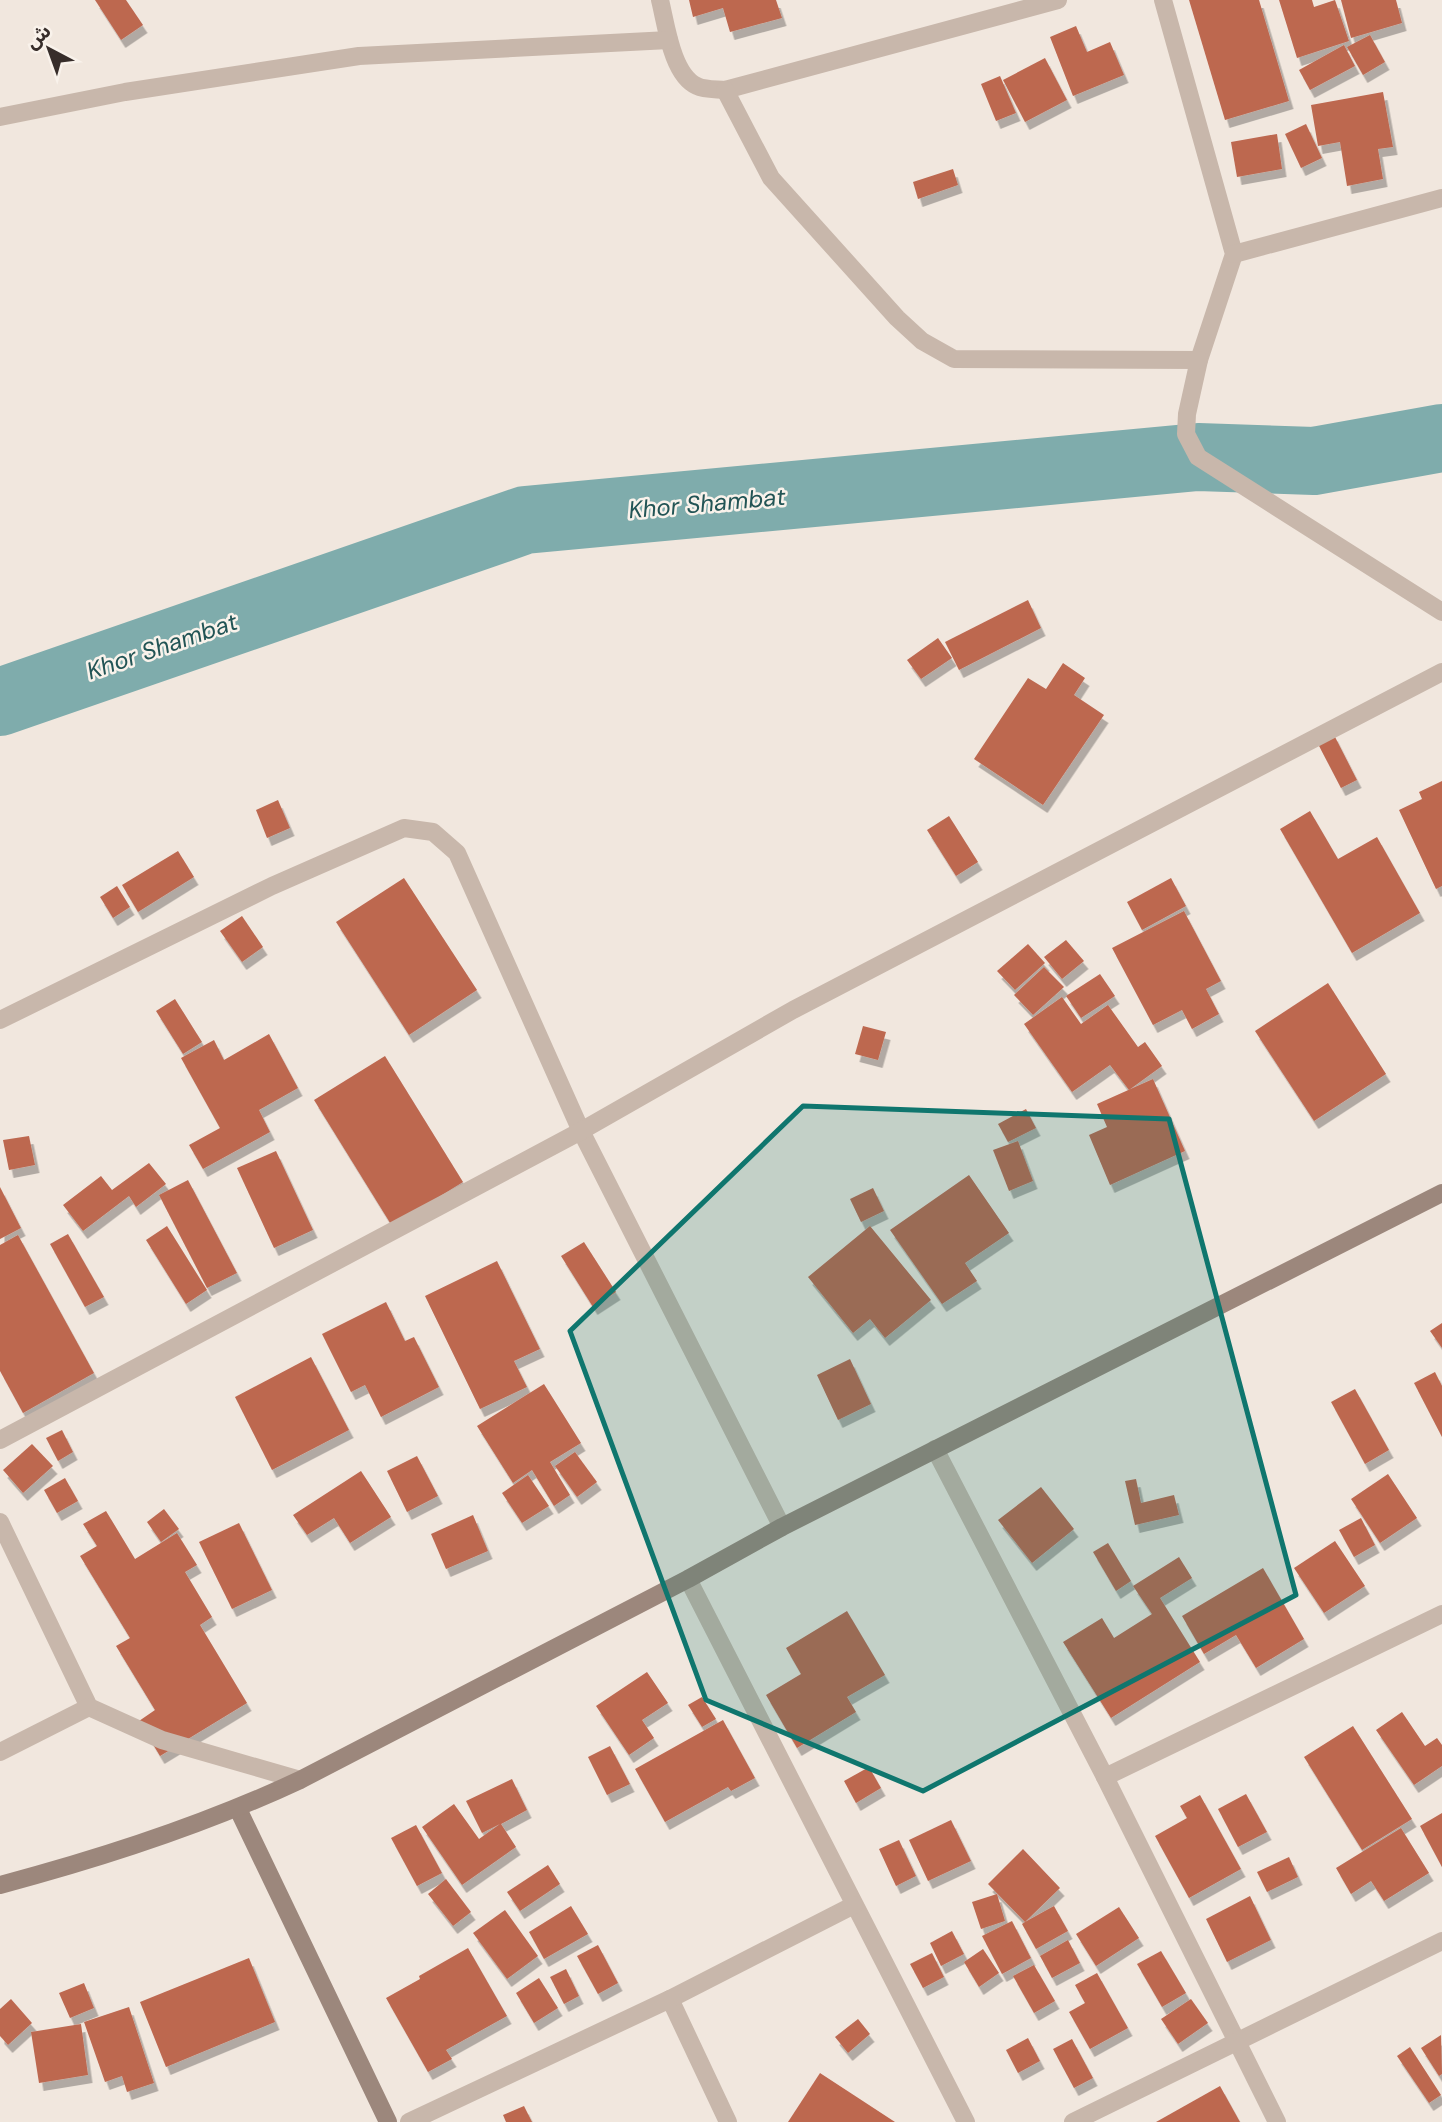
<svg xmlns="http://www.w3.org/2000/svg" width="1442" height="2122" viewBox="0 0 1442 2122" font-family="'DM Sans','Noto Sans Arabic',sans-serif">
  <style>
    .lines { fill: none; stroke-linecap: round; stroke-linejoin: round }
    .river { stroke: #7facac; stroke-width: 68 }
    .building { fill: #bd6750; filter: url(#shadow) }
    .street { stroke: #c8b7ab; stroke-width: 18 }
    .secondary { stroke: #9c877c; stroke-width: 18 }
    .marked { fill: #0f766e; fill-opacity: 0.2; stroke: #0f766e; stroke-width: 5; stroke-linejoin: round }
    .labels { text-anchor: middle; dominant-baseline: central; stroke-width: 5; stroke-linejoin: round; paint-order: stroke }
    .water-label { font-size: 24px; font-style: italic; fill: #225455; stroke: #f9f2eb }
  </style>
  <defs>
    <filter id="shadow"><feDropShadow dx="4.5" dy="8" stdDeviation="0" flood-color="#0004"/></filter>
  </defs>
  <rect width="100%" height="100%" fill="#f1e7de"/>
  <g class="lines">
    <path class="river" d="M0,702L525,520L1198,457L1314,461L1442,438"/>
  </g>
  <g class="building">
    <path d="M95,0H126L143,25L121,40Z"/>
    <path d="M689,0H776L782,18L730,32L723,8L693,17Z"/>
    <path d="M1189,0H1259L1289,101L1225,120Z"/>
    <path d="M1279,0H1312L1314,7L1335,0L1349,41L1297,58Z"/>
    <path d="M1341,0H1396L1402,23L1351,38Z"/>
    <path d="M1076,26L1087,52L1110,42L1124,75L1073,96L1050,37Z"/>
    <path d="M1370,35L1385,62L1363,75L1347,47Z"/>
    <path d="M1344,45L1355,66L1310,90L1299,70Z"/>
    <path d="M1045,58L1067,100L1025,122L1003,80Z"/>
    <path d="M1000,76L1016,113L996,121L981,84Z"/>
    <path d="M1383,92L1393,147L1378,149L1383,179L1347,186L1340,142L1318,146L1311,105Z"/>
    <path d="M1306,124L1322,158L1301,168L1285,134Z"/>
    <path d="M1277,134L1282,169L1237,177L1231,142Z"/>
    <path d="M953,169L958,185L918,199L913,182Z"/>
    <path d="M1028,600L1041,628L959,670L945,642Z"/>
    <path d="M938,638L952,658L921,679L907,660Z"/>
    <path d="M1063,663L1085,678L1074,695L1104,715L1043,805L974,759L1028,678L1046,689Z"/>
    <path d="M1333,733L1357,780L1341,788L1317,742Z"/>
    <path d="M1442,781V886L1436,889L1399,810L1422,799L1419,792Z"/>
    <path d="M278,800L290,828L267,838L256,810Z"/>
    <path d="M1310,811L1338,859L1377,837L1420,913L1352,953L1280,829Z"/>
    <path d="M949,816L978,862L956,876L927,830Z"/>
    <path d="M178,851L194,877L138,912L122,885Z"/>
    <path d="M404,878L477,990L409,1035L336,922Z"/>
    <path d="M1171,878L1186,906L1142,930L1127,902Z"/>
    <path d="M117,886L130,907L113,918L100,897Z"/>
    <path d="M1184,911L1221,981L1206,989L1219,1014L1192,1029L1182,1010L1153,1025L1112,948Z"/>
    <path d="M242,916L263,947L242,962L220,931Z"/>
    <path d="M1066,940L1084,961L1062,979L1044,957Z"/>
    <path d="M1028,944L1045,963L1015,990L997,971Z"/>
    <path d="M1044,967L1064,987L1033,1015L1014,995Z"/>
    <path d="M1100,974L1115,996L1081,1018L1066,996Z"/>
    <path d="M1328,983L1386,1074L1314,1121L1255,1031Z"/>
    <path d="M1062,997L1081,1024L1108,1005L1138,1047L1145,1042L1162,1066L1129,1090L1110,1065L1072,1092L1024,1024Z"/>
    <path d="M175,999L202,1042L183,1054L156,1011Z"/>
    <path d="M863,1026L886,1032L878,1060L855,1054Z"/>
    <path d="M269,1034L298,1088L259,1110L270,1132L203,1169L189,1145L220,1128L181,1058L214,1040L224,1060Z"/>
    <path d="M385,1056L463,1182L392,1226L314,1100Z"/>
    <path d="M1153,1079L1185,1151L1110,1185L1089,1135L1107,1127L1097,1104Z"/>
    <path d="M1026,1109L1036,1128L1008,1142L998,1124Z"/>
    <path d="M29,1136L35,1165L9,1170L3,1140Z"/>
    <path d="M1018,1141L1033,1181L1009,1191L993,1150Z"/>
    <path d="M276,1151L313,1230L274,1248L237,1168Z"/>
    <path d="M149,1163L166,1184L136,1207L129,1196L83,1231L63,1205L101,1176L112,1190Z"/>
    <path d="M969,1175L1009,1233L965,1263L977,1281L942,1304L890,1230Z"/>
    <path d="M188,1180L237,1273L207,1288L159,1195Z"/>
    <path d="M0,1187L21,1228L0,1239Z"/>
    <path d="M873,1188L884,1211L861,1222L850,1199Z"/>
    <path d="M167,1226L207,1290L186,1304L146,1240Z"/>
    <path d="M870,1226L931,1300L885,1338L870,1319L853,1333L808,1277Z"/>
    <path d="M68,1234L104,1297L85,1307L50,1244Z"/>
    <path d="M18,1235L94,1373L23,1413L0,1371V1245Z"/>
    <path d="M584,1242L616,1292L593,1307L561,1256Z"/>
    <path d="M497,1261L540,1349L514,1361L527,1387L480,1409L425,1296Z"/>
    <path d="M386,1302L405,1341L414,1337L439,1387L381,1417L365,1385L351,1392L322,1334Z"/>
    <path d="M1442,1323V1348L1430,1331Z"/>
    <path d="M311,1357L349,1430L272,1470L235,1397Z"/>
    <path d="M850,1359L871,1404L838,1420L817,1375Z"/>
    <path d="M1435,1372L1442,1386V1437L1414,1383Z"/>
    <path d="M544,1384L581,1443L550,1462L570,1495L554,1506L532,1470L513,1483L477,1426Z"/>
    <path d="M1355,1389L1389,1450L1365,1464L1331,1402Z"/>
    <path d="M62,1430L73,1452L58,1461L46,1438Z"/>
    <path d="M32,1444L53,1466L23,1493L3,1470Z"/>
    <path d="M575,1452L597,1482L577,1497L555,1466Z"/>
    <path d="M417,1456L438,1496L407,1512L387,1471Z"/>
    <path d="M361,1471L391,1517L350,1543L334,1518L307,1535L293,1515Z"/>
    <path d="M1388,1474L1417,1518L1380,1543L1351,1499Z"/>
    <path d="M528,1475L549,1506L522,1523L502,1493Z"/>
    <path d="M65,1478L78,1501L57,1513L44,1490Z"/>
    <path d="M1136,1479L1141,1503L1174,1495L1179,1515L1135,1525L1125,1481Z"/>
    <path d="M1041,1487L1074,1529L1032,1563L998,1520Z"/>
    <path d="M164,1509L179,1529L161,1542L147,1522Z"/>
    <path d="M106,1511L135,1559L177,1533L197,1565L185,1572L212,1617L200,1625L247,1703L160,1756L139,1721L155,1710L116,1646L130,1638L80,1556L97,1546L83,1524Z"/>
    <path d="M473,1515L488,1551L446,1569L431,1534Z"/>
    <path d="M1361,1518L1375,1545L1354,1557L1339,1530Z"/>
    <path d="M239,1523L272,1590L232,1609L199,1542Z"/>
    <path d="M1335,1541L1365,1586L1324,1613L1294,1568Z"/>
    <path d="M1108,1543L1131,1581L1116,1591L1093,1552Z"/>
    <path d="M1179,1557L1192,1578L1160,1598L1200,1662L1111,1718L1063,1642L1102,1618L1114,1638L1152,1614L1133,1586Z"/>
    <path d="M1263,1568L1304,1639L1256,1668L1236,1635L1204,1654L1182,1616Z"/>
    <path d="M847,1611L885,1675L847,1697L856,1712L797,1748L766,1695L801,1674L786,1648Z"/>
    <path d="M647,1672L668,1703L642,1720L654,1738L629,1755L596,1706Z"/>
    <path d="M702,1697L716,1719L702,1727L688,1705Z"/>
    <path d="M1402,1712L1425,1746L1437,1738L1442,1745V1766L1414,1785L1376,1730Z"/>
    <path d="M723,1720L755,1778L731,1791L728,1787L665,1822L635,1769Z"/>
    <path d="M1353,1726L1412,1819L1362,1850L1304,1757Z"/>
    <path d="M610,1746L630,1784L607,1795L588,1757Z"/>
    <path d="M869,1767L881,1788L856,1803L844,1781Z"/>
    <path d="M512,1779L527,1810L501,1824L516,1847L462,1885L422,1827L454,1804L479,1839L500,1824L482,1833L466,1801Z"/>
    <path d="M1246,1794L1267,1832L1238,1847L1218,1809Z"/>
    <path d="M1200,1795L1241,1869L1189,1898L1155,1836L1187,1818L1180,1806Z"/>
    <path d="M1442,1813V1867L1420,1826Z"/>
    <path d="M951,1820L971,1861L928,1881L909,1840Z"/>
    <path d="M416,1825L442,1873L417,1886L391,1838Z"/>
    <path d="M1401,1828L1429,1873L1384,1901L1371,1881L1351,1894L1336,1868Z"/>
    <path d="M899,1840L916,1876L896,1886L879,1849Z"/>
    <path d="M1023,1849L1060,1888L1025,1922L1054,1906L1068,1931L1036,1949L1022,1924L1025,1922L988,1884Z"/>
    <path d="M1289,1857L1298,1877L1267,1892L1257,1872Z"/>
    <path d="M548,1865L560,1884L520,1911L507,1892Z"/>
    <path d="M446,1879L471,1912L453,1926L428,1894Z"/>
    <path d="M997,1894L1005,1921L981,1929L972,1902Z"/>
    <path d="M1250,1896L1271,1940L1227,1962L1206,1919Z"/>
    <path d="M571,1906L588,1934L544,1959L529,1932Z"/>
    <path d="M1119,1907L1139,1938L1096,1966L1076,1934Z"/>
    <path d="M505,1910L538,1956L507,1979L473,1933Z"/>
    <path d="M1012,1921L1031,1958L1002,1974L982,1936Z"/>
    <path d="M952,1931L964,1954L941,1966L930,1943Z"/>
    <path d="M1068,1940L1080,1963L1052,1978L1040,1956Z"/>
    <path d="M598,1945L618,1983L598,1994L577,1956Z"/>
    <path d="M468,1948L507,2016L446,2050L452,2059L428,2072L386,1998L420,1979L419,1976Z"/>
    <path d="M983,1949L999,1973L979,1987L964,1962Z"/>
    <path d="M1161,1951L1186,1993L1162,2007L1137,1964Z"/>
    <path d="M932,1953L944,1977L923,1988L910,1964Z"/>
    <path d="M249,1958L275,2022L166,2067L140,2002Z"/>
    <path d="M1034,1965L1055,2001L1034,2013L1013,1976Z"/>
    <path d="M566,1969L579,1996L564,2004L550,1977Z"/>
    <path d="M1097,1973L1128,2028L1090,2049L1069,2012L1085,2003L1075,1985Z"/>
    <path d="M539,1978L558,2008L534,2023L516,1993Z"/>
    <path d="M84,1983L94,2008L70,2018L59,1993Z"/>
    <path d="M11,1999L32,2023L8,2045L0,2036V2009Z"/>
    <path d="M1191,1999L1208,2023L1178,2044L1161,2019Z"/>
    <path d="M129,2007L154,2083L127,2092L122,2076L105,2082L84,2022Z"/>
    <path d="M858,2019L870,2034L848,2053L835,2037Z"/>
    <path d="M81,2024L88,2075L39,2083L31,2032Z"/>
    <path d="M1441,2035L1442,2074L1439,2076L1421,2048Z"/>
    <path d="M1028,2038L1040,2061L1018,2073L1006,2050Z"/>
    <path d="M1072,2039L1093,2078L1074,2088L1053,2049Z"/>
    <path d="M1410,2047L1441,2095L1429,2103L1397,2056Z"/>
    <path d="M820,2073L895,2122H788Z"/>
    <path d="M1220,2086L1240,2122H1156Z"/>
    <path d="M524,2106L532,2122H506L503,2115Z"/>
  </g>
  <g class="lines">
    <g class="street">
      <path d="M660,0C666,24 672,75 697,86C705,90 717,89 725,90L1058,0"/>
      <path d="M1163,0L1234,254L1199,360L1187,414L1186,434L1198,457L1442,612"/>
      <path d="M725,90L771,178L897,318L922,341L954,359L1199,360"/>
      <path d="M0,117L125,92L359,56L669,40"/>
      <path d="M1234,254L1442,198"/>
      <path d="M0,1020L272,886L404,828L433,832L457,853L581,1131L782,1527"/>
      <path d="M0,1440L581,1131L793,1010L1442,672"/>
      <path d="M935,1449L1105,1777L1277,2122"/>
      <path d="M0,1522L89,1707L162,1740L300,1780"/>
      <path d="M688,1579L966,2122"/>
      <path d="M0,1752L89,1707"/>
      <path d="M1105,1777L1442,1614"/>
      <path d="M670,1999L728,2122"/>
      <path d="M409,2122L670,1999L854,1905"/>
      <path d="M1073,2122L1442,1941"/>
    </g>
    <g class="secondary">
      <path d="M238,1809L388,2122"/>
      <path d="M0,1885C102,1858 204,1825 300,1780L688,1579L782,1527L1442,1193"/>
    </g>
  </g>
  <path class="marked" d="M803,1106L1169,1119L1296,1595L923,1791L706,1700L570,1331Z"/>
  <g class="labels">
    <g class="water-label">
      <text transform="translate(707 503) rotate(-5)">Khor Shambat</text>
      <text transform="translate(162 646) rotate(-19)">Khor Shambat</text>
    </g>
  </g>
  <g transform="translate(49 49) rotate(319)" stroke="#f9f2eb" stroke-width="5" paint-order="stroke">
  <path d="M0-5L12 26L0 18L-12 26Z" fill="#372d2a"/>
  <text y="-10" font-size="19" font-weight="bold" text-anchor="middle" fill="#372d2a">ش</text>
  </g>
</svg>
